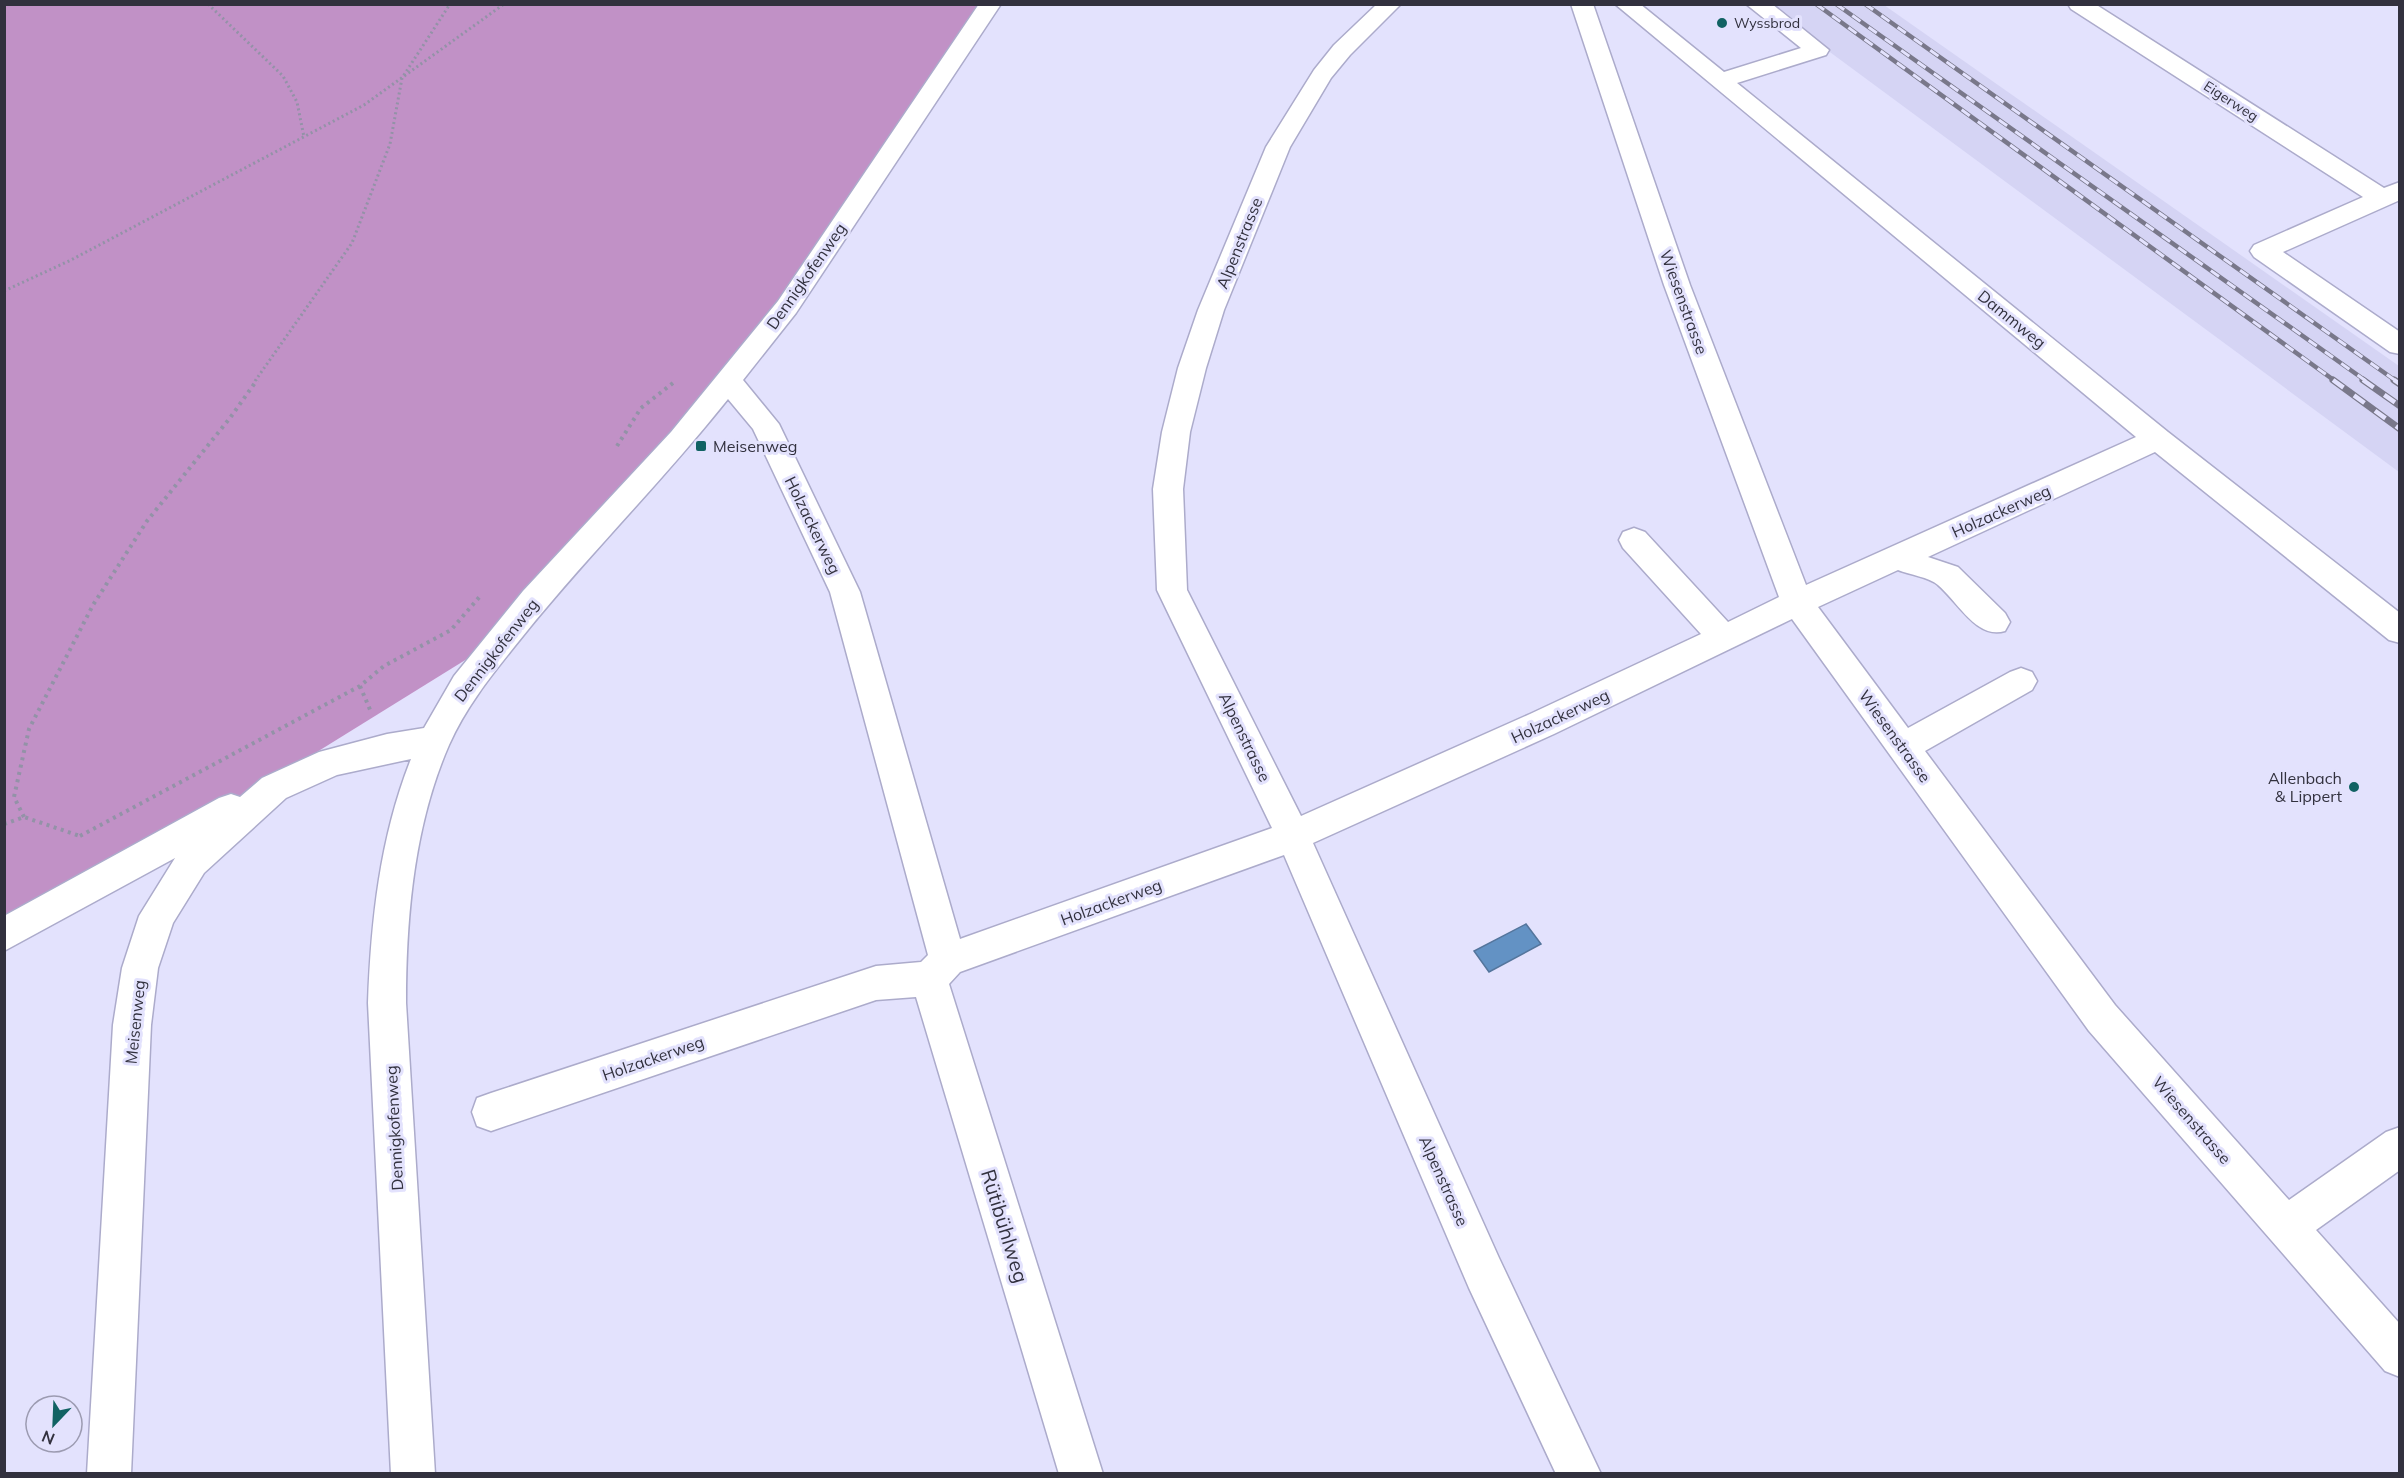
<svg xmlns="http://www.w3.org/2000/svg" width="2404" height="1478" viewBox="0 0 2404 1478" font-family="Mulish,sans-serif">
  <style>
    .built { fill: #d5d4f4 }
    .forest { fill: #c191c6 }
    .water { fill: #6392c4; stroke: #54759c; stroke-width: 1.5 }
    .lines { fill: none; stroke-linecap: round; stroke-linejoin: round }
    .minor-casing { stroke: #acabcb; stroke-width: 3 }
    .path-far1 { stroke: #9392a7; stroke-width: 3; stroke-dasharray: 2 3; stroke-linecap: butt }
    .path { stroke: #9392a7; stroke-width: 4; stroke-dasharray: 3 4.5; stroke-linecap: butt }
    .minor { fill: #fff; fill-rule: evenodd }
    .rail-far1-casing { stroke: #79788a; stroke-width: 4.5 }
    .rail-casing { stroke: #79788a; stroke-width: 7 }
    .rail-far1 { stroke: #e3e2fd; stroke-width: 3; stroke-dasharray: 10; stroke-linecap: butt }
    .rail { stroke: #e3e2fd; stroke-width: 4.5; stroke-dasharray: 13; stroke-linecap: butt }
    .poi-dot { fill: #116263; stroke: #e3e2fd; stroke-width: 2 }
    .labels { text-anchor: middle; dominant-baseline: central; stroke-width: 6; stroke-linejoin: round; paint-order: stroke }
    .far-poi-label { font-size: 14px; fill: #32313e; stroke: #e3e2fd; text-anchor: start }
    .far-street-label { font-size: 14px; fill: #32313e; stroke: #e3e2fd }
    .street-label { font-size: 16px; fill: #32313e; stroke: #e3e2fd }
    .poi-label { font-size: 16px; fill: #32313e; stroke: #e3e2fd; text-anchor: start }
    .near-street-label { font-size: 20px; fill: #32313e; stroke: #e3e2fd }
  </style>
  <rect width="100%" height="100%" fill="#e3e2fd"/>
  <path class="built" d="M1766,5H1884L2399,366V472Z"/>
  <path class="forest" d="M5,5H990L824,254L504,636L146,858L5,932Z"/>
  <path class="water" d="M1526,924L1541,944L1489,972L1474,951Z"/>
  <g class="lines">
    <g class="minor-casing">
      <g id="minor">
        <path d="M979,4H1001L796,313L743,380L779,424L860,592L960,939L1272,828L1157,590L1153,489L1162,432L1178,368L1198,310L1266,147L1314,70L1334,45L1377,4H1401L1350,55L1331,78L1290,147L1224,310L1206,368L1190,432L1183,489L1187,590L1301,816L1530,714L1701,634L1623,548L1619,540L1623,532L1634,528L1645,532L1728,622L1779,597L1664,285L1571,4H1593L1690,285L1806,585L2136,437L1615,4H1640L1724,72L1801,48L1746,4H1772L1829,50L1826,55L1737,83L2168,432L2400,613V643L2389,640L2155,452L1928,557L1958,567L2005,613L2010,622L2005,631C1977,640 1958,602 1938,585C1929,577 1910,575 1898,570L1818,607L1908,728L2010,672L2021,668L2032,672L2037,681L2032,690L1925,751L2115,1005L2289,1200L2386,1132L2400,1127V1170L2316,1230L2400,1324V1377L2385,1371L2089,1031L1792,619L1554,734L1313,843L1499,1258L1601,1474H1556L1469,1288L1284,855L960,972L949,984L1103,1474H1059L916,997L876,1000L491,1131L477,1126L472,1112L477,1098L491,1093L876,966L921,962L928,955L830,592L753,429L728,399C663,481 588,555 523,636C495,671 467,704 449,745C414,825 406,917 406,1003L435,1474H391L368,1003C371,920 380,837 411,759L337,775L286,798L204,873L173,923L158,968L151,1025L131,1474H87L113,1025L122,968L139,916L175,858L4,951V916L219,798L231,794L240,797L262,778L319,752L387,734L424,728L454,676L523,591L671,432L778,301Z"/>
        <path d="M2068,4H2095L2384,188L2400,182V200L2283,252L2400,332V354L2390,352L2254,257L2250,251L2254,245L2363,197L2071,9Z"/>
      </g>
    </g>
    <g class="path-far1">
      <path d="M208,4L283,76L297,102L304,137"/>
      <path d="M4,291L71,260L364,105L504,4"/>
      <path d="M255,381L352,243L390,144L402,78L450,4"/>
    </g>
    <g class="path">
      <path d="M617,446L641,408L673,383"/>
      <path d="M360,686L371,712"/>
      <path d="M24,817L14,797L29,729L93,605L147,521L230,418L257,380"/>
      <path d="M4,824L24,817L80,836"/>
      <path d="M80,836L360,686L384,666L451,630L482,594"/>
    </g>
    <use href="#minor" class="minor"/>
    <g class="rail-far1-casing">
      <g id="rail-far1">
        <path d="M1816,4L2335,381"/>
        <path d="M1836,4L2366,381"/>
        <path d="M1865,4L2396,381"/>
      </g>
    </g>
    <g class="rail-casing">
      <g id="rail">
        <path d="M2333,380L2400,429"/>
        <path d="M2363,380L2400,406"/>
        <path d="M2394,380L2400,384"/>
      </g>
    </g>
    <use href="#rail-far1" class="rail-far1"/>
    <use href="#rail" class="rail"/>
  </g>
  <g class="poi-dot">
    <circle cx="1722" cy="23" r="6"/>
    <rect x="695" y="440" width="12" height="12" rx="3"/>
    <circle cx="2354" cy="787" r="6"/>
  </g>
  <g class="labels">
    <g class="far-poi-label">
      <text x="1734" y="23">Wyssbrod</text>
    </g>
    <g class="far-street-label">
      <text transform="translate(2231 101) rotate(33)">Eigerweg</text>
    </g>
    <g class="street-label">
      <text transform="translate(1239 243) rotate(-68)">Alpenstrasse</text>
      <text transform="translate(806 276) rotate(-55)">Dennigkofenweg</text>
      <text transform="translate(1684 302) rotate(70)">Wiesenstrasse</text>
      <text transform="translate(2012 319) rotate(39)">Dammweg</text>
      <text transform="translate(2001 511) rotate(-24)">Holzackerweg</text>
      <text transform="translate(813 525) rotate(64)">Holzackerweg</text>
      <text transform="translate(496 650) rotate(-52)">Dennigkofenweg</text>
      <text transform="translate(1560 716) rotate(-25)">Holzackerweg</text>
      <text transform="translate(1895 736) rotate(54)">Wiesenstrasse</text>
      <text transform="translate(1245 737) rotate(64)">Alpenstrasse</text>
      <text transform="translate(1111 902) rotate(-20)">Holzackerweg</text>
      <text transform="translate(135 1022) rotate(-84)">Meisenweg</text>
      <text transform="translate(653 1058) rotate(-19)">Holzackerweg</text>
      <text transform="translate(2192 1120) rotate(49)">Wiesenstrasse</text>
      <text transform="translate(394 1128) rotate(-93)">Dennigkofenweg</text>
      <text transform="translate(1444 1181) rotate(66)">Alpenstrasse</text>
    </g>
    <g class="poi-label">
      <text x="713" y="446">Meisenweg</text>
      <text x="2342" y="778" text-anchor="end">Allenbach<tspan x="2342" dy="18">&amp; Lippert</tspan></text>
    </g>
    <g class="near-street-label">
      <text transform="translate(1005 1226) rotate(73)">Rütibühlweg</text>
    </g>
  </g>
  <rect width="2404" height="1478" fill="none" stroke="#32313e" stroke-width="12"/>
  <g transform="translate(54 1424) rotate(203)"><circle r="28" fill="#e3e2fd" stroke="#9c9bb1" stroke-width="1.5"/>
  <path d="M0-4.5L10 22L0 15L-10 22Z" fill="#116263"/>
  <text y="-9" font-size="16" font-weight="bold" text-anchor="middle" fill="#32313e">N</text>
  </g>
</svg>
